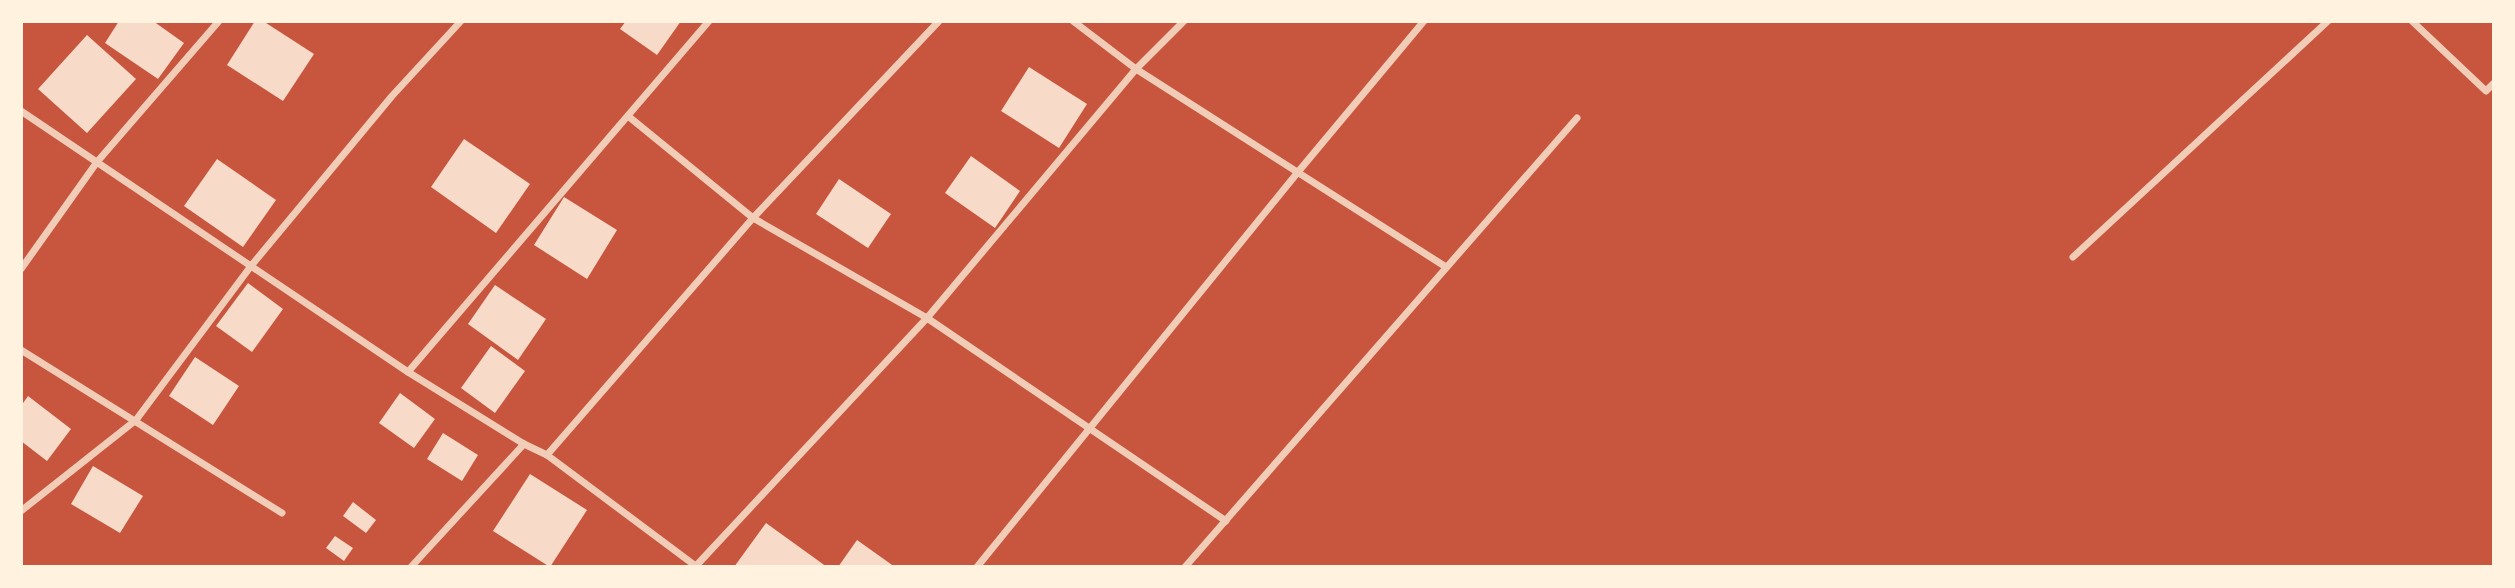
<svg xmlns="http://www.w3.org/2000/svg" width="2515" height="588" viewBox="0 0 2515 588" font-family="Spectral,serif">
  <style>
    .building { fill: #f7dbc8 }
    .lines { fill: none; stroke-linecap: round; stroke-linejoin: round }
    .minor { stroke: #f1ccb7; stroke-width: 7 }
  </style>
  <rect width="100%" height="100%" fill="#c8553d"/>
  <g class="building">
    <path d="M119,21H153L184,43L158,79L105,43Z"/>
    <path d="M255,21H263L314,54L283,101L227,65Z"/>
    <path d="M626,21H681L657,55L620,29Z"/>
    <path d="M87,35L136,79L87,133L38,89Z"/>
    <path d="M1029,67L1087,104L1059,148L1001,111Z"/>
    <path d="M464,139L530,184L496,233L431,187Z"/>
    <path d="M971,156L1020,191L995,228L945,193Z"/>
    <path d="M217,159L276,200L243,247L184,206Z"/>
    <path d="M839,179L891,214L868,248L816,214Z"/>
    <path d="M564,197L617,230L587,279L534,245Z"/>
    <path d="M248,283L283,309L252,352L216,326Z"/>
    <path d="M495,285L546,319L518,360L468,324Z"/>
    <path d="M491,346L525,371L495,413L461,388Z"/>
    <path d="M195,357L239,386L213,425L169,396Z"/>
    <path d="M400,393L435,419L414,448L379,423Z"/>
    <path d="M28,396L71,429L47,461L21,441V406Z"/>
    <path d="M443,433L478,455L462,481L427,459Z"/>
    <path d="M93,466L143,496L120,533L71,504Z"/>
    <path d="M530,474L587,510L550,567L493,531Z"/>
    <path d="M353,502L376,520L366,533L343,516Z"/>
    <path d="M766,523L827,567H734Z"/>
    <path d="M335,536L353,548L344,561L326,548Z"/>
    <path d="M857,540L895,567H838Z"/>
  </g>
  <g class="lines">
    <g class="minor">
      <path d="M1073,21L1136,69L1446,267"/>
      <path d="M2412,21L2486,91L2494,83"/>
      <path d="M21,111L408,372L524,444L547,455L697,567"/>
      <path d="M628,116L753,218L927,318L1226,521"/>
      <path d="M2073,257L2328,21"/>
      <path d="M21,269L97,162L219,21"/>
      <path d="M21,350L282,513"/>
      <path d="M408,372L709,21"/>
      <path d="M547,455L753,218L939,21"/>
      <path d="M21,511L136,420L251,266L392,96L461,21"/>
      <path d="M411,567L524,444"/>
      <path d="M695,567L927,318L1136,69L1184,21"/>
      <path d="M977,567L1298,172L1424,21"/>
      <path d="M1185,567L1577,118"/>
    </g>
  </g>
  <rect width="2515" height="588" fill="none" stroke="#fff3e0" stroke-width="46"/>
</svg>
